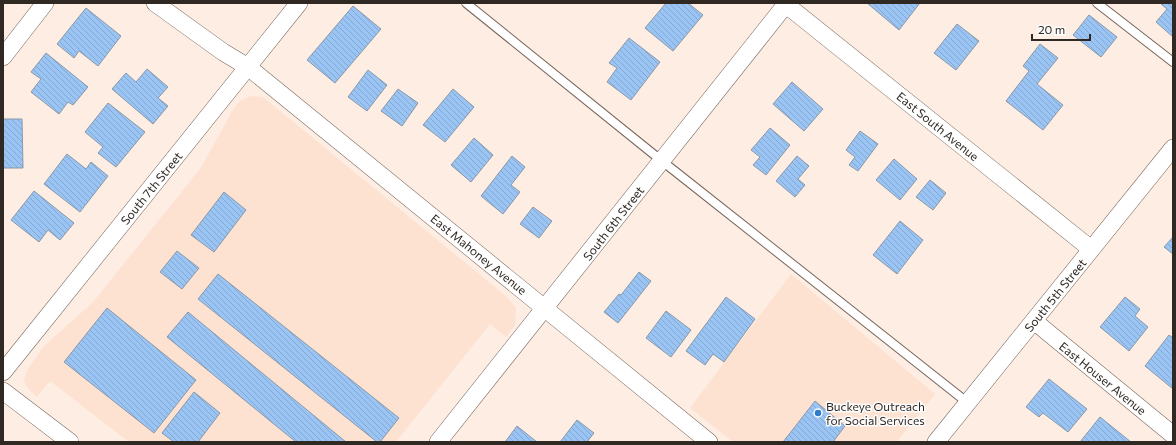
<svg xmlns="http://www.w3.org/2000/svg" width="1176" height="445" viewBox="0 0 1176 445" font-family="Commissioner,sans-serif">
  <style>
    .built { fill: #fde2d2 }
    .building { fill: url(#building-back-hatch); stroke: #8b98a7 }
    .lines { fill: none; stroke-linecap: round; stroke-linejoin: round }
    .service-casing { stroke: #77665c; stroke-width: 10 }
    .minor-casing { stroke: #77665c; stroke-width: 18 }
    .service { stroke: #fff; stroke-width: 8 }
    .minor { stroke: #fff; stroke-width: 17 }
    .poi-dot { fill: #2d7dcc; stroke: #fdfdfd; stroke-width: 1.5 }
    .labels { text-anchor: middle; dominant-baseline: central; stroke-width: 3; stroke-linejoin: round; paint-order: stroke }
    .street-label { font-size: 12px; fill: #2f2823; stroke: #fdfdfd }
    .poi-label { font-size: 12px; fill: #2f2823; stroke: #fdfdfd; text-anchor: start }
  </style>
  <defs>
    <pattern id="building-back-hatch" width="6" height="6" patternUnits="userSpaceOnUse"><rect width="6" height="6" fill="#99c4f3"/><path d="M-1 5l2 2M0 0l6 6M5-1l2 2" fill="none" stroke="#84a8d0"/></pattern>
  </defs>
  <rect width="100%" height="100%" fill="#fdede3"/>
  <g class="built">
    <path d="M251,96L263,97L507,297L516,308L515,325L506,337L490,324L396,442H129L50,381L37,397L26,386L24,379L27,370L43,347L93,302L200,169L234,108L240,101Z"/>
    <path d="M791,274L935,394L897,442H733L690,408Z"/>
  </g>
  <g class="building">
    <path d="M666,3H688L703,15L673,51L645,28Z"/>
    <path d="M867,3H920L899,30Z"/>
    <path d="M1162,3H1173V37L1156,22L1167,9L1161,4Z"/>
    <path d="M353,6L381,29L335,83L307,60Z"/>
    <path d="M86,8L121,36L98,66L79,51L74,58L57,44Z"/>
    <path d="M1089,15L1117,37L1101,57L1073,35Z"/>
    <path d="M957,24L979,41L956,70L934,53Z"/>
    <path d="M629,38L660,62L631,100L607,82L617,68L609,63Z"/>
    <path d="M1040,44L1058,58L1037,84L1063,105L1043,130L1006,101L1029,71L1023,66Z"/>
    <path d="M46,53L88,87L73,105L68,102L59,114L31,92L41,79L31,72Z"/>
    <path d="M147,69L168,87L158,98L168,106L153,124L112,89L126,73L136,82Z"/>
    <path d="M368,70L387,85L367,111L348,97Z"/>
    <path d="M792,82L823,109L804,131L773,104Z"/>
    <path d="M398,89L418,103L402,126L381,111Z"/>
    <path d="M453,89L474,107L445,142L423,125Z"/>
    <path d="M108,103L145,132L116,167L98,153L103,147L85,132Z"/>
    <path d="M3,119H22L23,168H3Z"/>
    <path d="M770,128L790,145L766,175L753,165L760,157L751,150Z"/>
    <path d="M860,131L878,144L858,171L849,165L855,157L846,150Z"/>
    <path d="M474,138L493,155L471,182L451,165Z"/>
    <path d="M67,154L86,169L91,162L108,176L80,212L44,184Z"/>
    <path d="M512,156L525,167L511,185L520,192L503,214L481,196Z"/>
    <path d="M797,156L809,166L798,179L805,185L795,197L776,181Z"/>
    <path d="M894,159L917,179L900,200L876,180Z"/>
    <path d="M930,180L946,193L933,210L916,197Z"/>
    <path d="M34,191L74,223L60,240L48,230L39,242L11,220Z"/>
    <path d="M224,192L246,210L214,252L191,235Z"/>
    <path d="M533,207L552,221L539,238L520,224Z"/>
    <path d="M900,221L923,240L897,274L873,255Z"/>
    <path d="M1173,237V254L1164,247Z"/>
    <path d="M177,251L199,268L182,289L160,272Z"/>
    <path d="M639,272L651,281L618,323L604,312L619,294L621,295Z"/>
    <path d="M218,274L399,418L380,442H377L198,299Z"/>
    <path d="M726,297L755,319L724,362L713,354L705,365L686,351Z"/>
    <path d="M1125,297L1140,309L1135,316L1148,327L1129,351L1100,327Z"/>
    <path d="M107,308L196,380L154,433L64,362Z"/>
    <path d="M666,311L691,330L671,357L646,338Z"/>
    <path d="M188,312L346,442H296L167,337Z"/>
    <path d="M1169,335L1173,338V389L1145,366Z"/>
    <path d="M1049,379L1087,409L1068,432L1043,413L1039,417L1026,407Z"/>
    <path d="M194,392L220,413L198,442H174L162,433Z"/>
    <path d="M815,401L845,426L833,442H783Z"/>
    <path d="M1100,417L1131,442H1080Z"/>
    <path d="M577,420L594,433L587,442H560Z"/>
    <path d="M517,426L537,442H505Z"/>
  </g>
  <g class="lines">
    <g class="service-casing">
      <g id="service">
        <path d="M466,3L662,161L968,403"/>
        <path d="M1097,3L1173,62"/>
      </g>
    </g>
    <g class="minor-casing">
      <g id="minor">
        <path d="M155,3L223,52L248,67L709,442"/>
        <path d="M784,3L1091,249"/>
        <path d="M3,57L45,3"/>
        <path d="M1034,321L1173,435"/>
        <path d="M3,372L299,3"/>
        <path d="M3,391L70,442"/>
        <path d="M438,442L787,3"/>
        <path d="M936,442L1173,148"/>
      </g>
    </g>
    <use href="#service" class="service"/>
    <use href="#minor" class="minor"/>
  </g>
  <circle class="poi-dot" cx="818" cy="413" r="4"/>
  <g class="labels">
    <g class="street-label">
      <text transform="translate(938 126) rotate(39)">East South Avenue</text>
      <text transform="translate(151 188) rotate(-51)">South 7th Street</text>
      <text transform="translate(613 223) rotate(-52)">South 6th Street</text>
      <text transform="translate(479 254) rotate(39)">East Mahoney Avenue</text>
      <text transform="translate(1055 295) rotate(-51)">South 5th Street</text>
      <text transform="translate(1103 378) rotate(39)">East Houser Avenue</text>
    </g>
    <g class="poi-label">
      <text x="826" y="406">Buckeye Outreach<tspan x="826" dy="14">for Social Services</tspan></text>
    </g>
  </g>
  <rect width="1176" height="445" fill="none" stroke="#2f2823" stroke-width="8"/>
  <path d="M1032 34v6h58v-6" fill="none" stroke="#2f2823" stroke-width="2"/>
  <text x="1038" y="34" font-size="12" fill="#2f2823" stroke="#fdfdfd" stroke-width="3" paint-order="stroke">20 m</text>
</svg>
